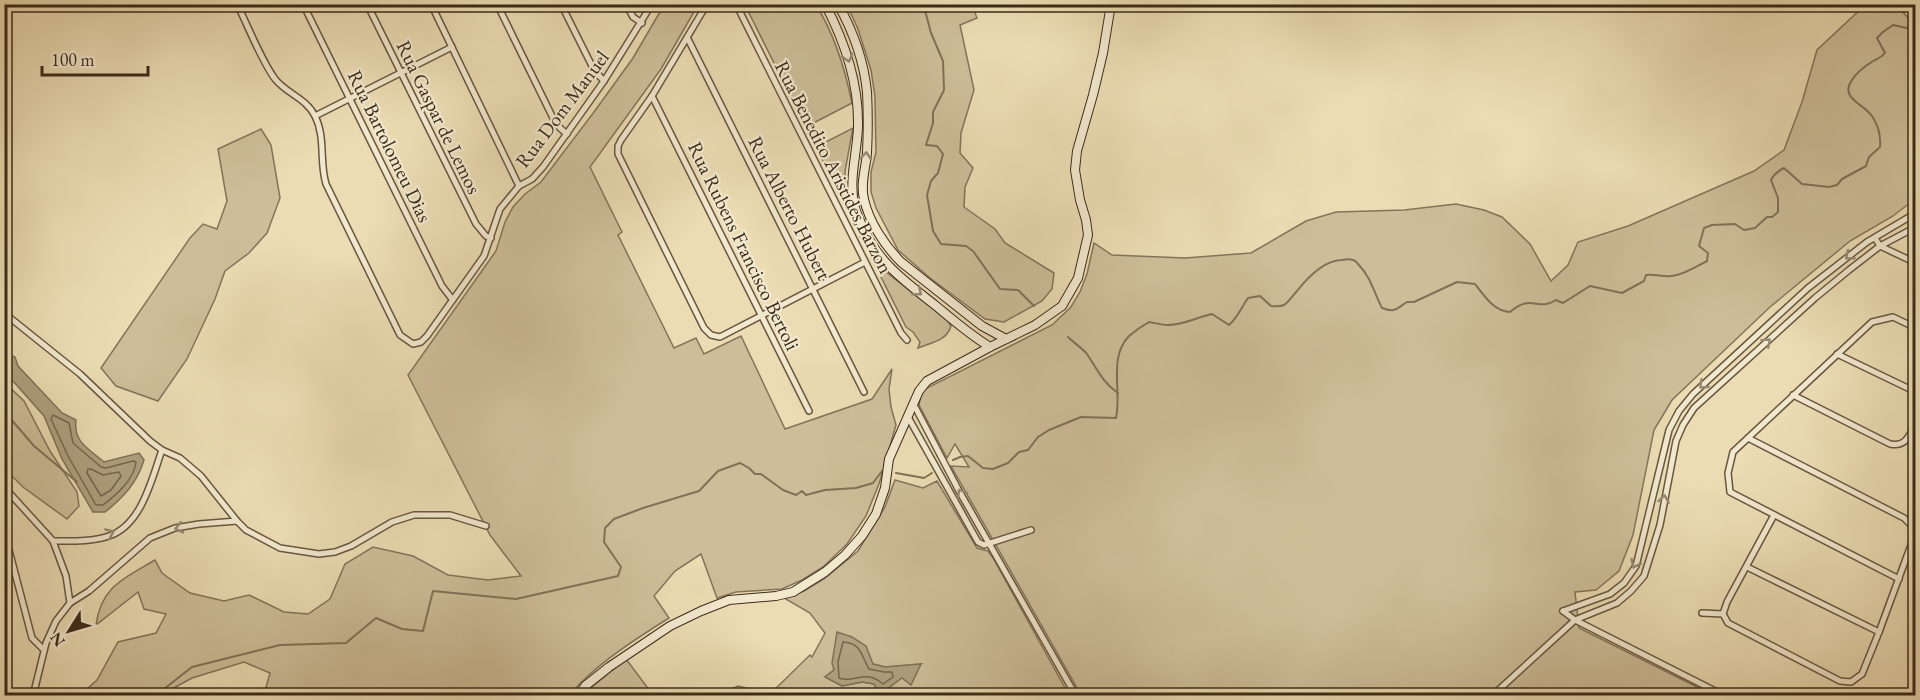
<svg xmlns="http://www.w3.org/2000/svg" width="1920" height="700" viewBox="0 0 1920 700" font-family="'EB Garamond',serif">
  <style>
    .green { fill: #cdbe99; stroke: #84745a; stroke-width: 1.5; fill-rule: evenodd }
    .water { fill: #afa07f; stroke: #817157; stroke-width: 1.5 }
    .lines { fill: none; stroke-linecap: round; stroke-linejoin: round }
    .shore { stroke: #75664c; stroke-width: 1.5 }
    .stream { stroke: #817157; stroke-width: 2 }
    .street-casing { stroke: #675740; stroke-width: 8 }
    .secondary-casing { stroke: #3b2b1a; stroke-width: 10 }
    .street { stroke: #f2e8ce; stroke-width: 5 }
    .secondary { stroke: #f2e8ce; stroke-width: 8 }
    .oneway { stroke: #968a74 }
    .labels { text-anchor: middle; dominant-baseline: central; stroke-width: 4.5; stroke-linejoin: round; paint-order: stroke }
    .street-label { font-size: 20px; fill: #3b2b1a; stroke: #f2e8ce }
  </style>
  <rect width="100%" height="100%" fill="#ebdcb3"/>
  <filter id="stains"><feTurbulence type="fractalNoise" baseFrequency=".00333" numOctaves="4"/><feColorMatrix values="0 0 0 0 .2 0 0 0 0 .09 0 0 0 0 .02 0 0 0 .5 -.17"/></filter>
  <radialGradient id="worn" r=".72"><stop offset=".6" stop-color="#630" stop-opacity="0"/><stop offset="1" stop-color="#630" stop-opacity=".3"/></radialGradient>
  <g class="green">
    <path d="M664,5H698L661,69L590,167L622,232L618,235L674,348L696,338L704,354L741,336L785,429L872,399L892,369L889,389L891,407L896,425L879,484L866,516L847,544L823,567L802,580L782,589L736,592L717,598L701,554L675,571L654,596L669,618C637,638 593,666 570,695H264L270,673L244,662L192,678L161,695L79,696L97,680L118,642L156,633L166,614L144,609L138,592L96,625C101,586 125,578 155,560L162,573L190,593L224,601L249,595L284,612L308,614L330,599L345,564L373,547L413,556L448,575L488,580L521,576L490,535L408,375L496,251L505,222L513,207L525,194L541,182L594,112L633,58Z"/>
    <path d="M745,5H816C835,35 845,69 852,103L806,127Z"/>
    <path d="M847,5H972L977,18L960,25L974,90L961,133L960,153L973,168L965,187L964,207L995,229L1005,243L1054,273L1052,289L1042,301L1004,322L985,319L930,278L898,250L876,208L871,192V172L876,152L875,97L871,70L858,29Z"/>
    <path d="M1865,5H1896L1915,25V199L1893,216L1850,241L1770,307L1672,400L1654,430L1633,535L1619,571L1596,590L1575,592L1579,628L1713,695H1081L951,466L969,467L955,444L947,458L919,405L921,394L927,388L1052,325L1071,307L1080,292L1087,274L1094,243L1112,255L1185,258L1251,253L1306,221L1336,212L1404,210L1456,204L1484,210L1502,217L1530,244L1551,281L1568,265L1578,242L1628,226L1754,171L1784,150L1802,102L1817,50Z"/>
    <path d="M853,128L845,171V186L847,201L860,236L881,268L947,320L951,326C947,341 930,343 918,348L920,342L913,332L906,327L816,147Z"/>
    <path d="M261,129L271,145L280,198L267,233L249,253L225,271L215,299L187,359L158,401L116,386L101,368L190,238L203,224L217,229L227,201L218,149Z"/>
    <path d="M4,382L24,401L50,451L77,492L79,506L67,519L23,487L5,469Z"/>
    <path d="M895,480L923,488L937,481L977,548L988,551L993,558L1069,695L715,696L738,686L770,694L810,655L812,657L825,633L810,613L784,598L804,591L824,579L858,551L885,507ZM837,633L873,664L885,667L921,664L902,678L874,684L862,682L842,686L825,677L834,670Z"/>
    <path d="M626,659L653,695L581,696Z"/>
  </g>
  <g class="water">
    <path d="M5,353L15,357L18,366L62,413L76,420C73,442 89,449 104,462L139,453L144,460C137,483 123,498 105,512H93L62,459L44,416L13,381L5,378Z"/>
    <path d="M837,632L852,637L866,646L873,664L885,667L921,664L911,685L902,678L879,695L874,684L862,682L842,686L825,677L834,670L832,663Z"/>
  </g>
  <g class="lines">
    <g class="shore">
      <path d="M53,415L69,423L73,443L101,467L106,468L133,461L136,462C134,480 116,495 103,505H96L68,456L51,419Z"/>
      <path d="M88,469H91L103,475L119,472L121,476L111,490L101,496L87,473Z"/>
      <path d="M843,642C862,643 861,656 869,669L884,672H892L893,677L883,684C864,668 855,684 839,678L838,662Z"/>
    </g>
    <g class="stream">
      <path d="M920,4L926,14L931,33L943,61L944,90L933,112V123L926,145L937,146L943,154L938,173L931,181L927,195L933,231L941,244L966,246L973,251L1000,289L1018,290L1034,306"/>
      <path d="M1068,337C1074,343 1082,348 1087,354C1097,369 1103,383 1118,393"/>
      <path d="M4,411L34,446L77,482"/>
      <path d="M953,460L960,457L968,456L983,468L993,469L1008,463L1019,452L1028,450L1038,437L1049,430L1081,417L1116,418C1122,390 1108,358 1129,336C1135,331 1142,326 1149,322C1155,323 1162,325 1168,325C1183,325 1198,317 1212,314L1229,325C1238,317 1241,308 1248,298L1260,296L1271,306C1276,306 1280,307 1284,305C1289,302 1293,295 1297,291C1308,277 1323,261 1341,260C1348,259 1354,258 1358,264C1371,277 1374,293 1382,308C1395,313 1396,309 1407,302H1414L1457,282L1475,284C1485,297 1494,311 1510,312C1532,293 1537,312 1556,300L1563,303L1590,286L1622,293L1644,281L1646,275C1653,274 1658,276 1665,276C1678,278 1695,267 1707,261L1708,253L1699,246L1704,228L1712,225L1735,224L1744,230L1755,228L1767,217H1772L1778,212V198L1771,180C1774,174 1778,171 1784,168L1802,184L1829,187L1837,185L1842,179L1866,166L1869,157L1880,147C1881,136 1878,125 1872,116C1864,104 1839,98 1852,80C1857,72 1865,66 1873,61C1878,58 1881,58 1885,53L1877,38L1883,32L1893,25L1916,30"/>
      <path d="M896,473L924,478L932,473"/>
      <path d="M155,696L192,667L280,645L346,643L376,618L402,629L423,631L433,591L516,599L618,576L621,567L604,542L605,528L614,519L643,508L699,491L718,471L740,463L749,468L755,474H761L783,490L796,495L802,491L806,495L825,490L856,488L873,483L882,471"/>
    </g>
    <g class="street-casing">
      <g id="street">
        <path d="M237,4C248,26 261,60 275,79C287,94 306,98 315,116C326,138 319,161 326,184L400,335L413,344L421,342L427,336L484,256L500,209L519,186L532,179L543,167L604,81L652,4"/>
        <path d="M303,4L442,286L452,299"/>
        <path d="M367,4L476,224L486,236L491,238"/>
        <path d="M431,4L519,186"/>
        <path d="M497,4L553,118L560,128L567,134"/>
        <path d="M561,4L594,70L604,81"/>
        <path d="M626,4L633,17L642,23"/>
        <path d="M707,4L652,96L621,140L618,146V154L704,328L711,335L720,337L865,262"/>
        <path d="M736,4L901,333L907,340"/>
        <path d="M688,39L864,392"/>
        <path d="M652,96L809,411"/>
        <path d="M315,116L452,47"/>
        <path d="M1875,238L1880,246L1916,263"/>
        <path d="M4,313L80,374L150,441L162,450L180,458L201,476L237,521L246,530L280,548L319,554L335,552L351,546L392,522L414,515H450L486,526"/>
        <path d="M1837,354L1916,392"/>
        <path d="M1793,395L1890,444C1906,447 1909,436 1916,423"/>
        <path d="M913,403L958,489L1076,696"/>
        <path d="M908,417L978,542L984,545L1031,530"/>
        <path d="M4,487L53,541L66,576L70,603"/>
        <path d="M4,531L32,638L44,650"/>
        <path d="M53,541C72,541 91,542 109,536C142,525 152,478 162,450"/>
        <path d="M1747,567L1879,632"/>
        <path d="M1899,579L1730,492L1728,473L1733,452L1872,322L1893,317L1916,328"/>
        <path d="M1563,611L1610,594L1624,583L1636,566L1669,430L1679,411L1693,394L1808,288L1867,242L1916,213"/>
        <path d="M1563,611L1575,620L1725,696"/>
        <path d="M1702,613L1723,614L1728,623L1840,681L1851,682L1862,674L1879,632L1914,537L1912,526L1904,518L1748,438"/>
        <path d="M1723,614L1727,602L1774,515"/>
        <path d="M33,696L46,643L56,621L70,603L89,591L150,538L175,528L199,524L237,521"/>
        <path d="M1492,696L1575,620L1617,603L1631,591L1644,576L1660,525L1676,441L1683,425L1694,408L1815,298L1849,270L1880,246L1916,227"/>
        <path d="M1911,696L1916,687"/>
      </g>
    </g>
    <g class="secondary-casing">
      <g id="secondary">
        <path d="M825,4C845,42 859,84 858,127C857,153 849,178 854,204C855,210 858,216 860,221C876,261 903,280 935,305C953,320 970,335 990,347"/>
        <path d="M838,4C853,31 864,62 867,92C868,112 868,133 867,153C866,167 860,184 864,199C869,222 885,246 901,262L982,326L1006,339"/>
        <path d="M578,696L585,686L609,667L670,626L701,611L729,600L776,596L793,592L825,572L845,555L862,536L876,514L885,488L889,459L919,391L927,381L990,347L1035,325L1062,306L1078,278L1088,235L1086,220L1080,200L1075,170L1077,151L1093,95L1103,53L1111,4"/>
      </g>
    </g>
    <use href="#street" class="street"/>
    <use href="#secondary" class="secondary"/>
  </g>
  <defs><path id="oneway-chevron" d="M-2-3.5L2.5 0L-2 3.5" fill="none" stroke-width="1.6" stroke-linecap="round" stroke-linejoin="round" transform="scale(1.5)"/></defs>
  <g class="oneway">
    <use href="#oneway-chevron" transform="translate(848 58) rotate(73)"/>
    <use href="#oneway-chevron" transform="translate(866 156) rotate(-85)"/>
    <use href="#oneway-chevron" transform="translate(1849 256) rotate(141)"/>
    <use href="#oneway-chevron" transform="translate(918 292) rotate(38)"/>
    <use href="#oneway-chevron" transform="translate(1767 342) rotate(-42)"/>
    <use href="#oneway-chevron" transform="translate(1703 385) rotate(136)"/>
    <use href="#oneway-chevron" transform="translate(961 493) rotate(-120)"/>
    <use href="#oneway-chevron" transform="translate(1664 499) rotate(-81)"/>
    <use href="#oneway-chevron" transform="translate(179 528) rotate(167)"/>
    <use href="#oneway-chevron" transform="translate(110 533) rotate(-23)"/>
    <use href="#oneway-chevron" transform="translate(1635 564) rotate(115)"/>
  </g>
  <g class="labels">
    <g class="street-label">
      <text transform="translate(562 109) rotate(-53)">Rua Dom Manuel</text>
      <text transform="translate(439 117) rotate(64)">Rua Gaspar de Lemos</text>
      <text transform="translate(390 146) rotate(64)">Rua Bartolomeu Dias</text>
      <text transform="translate(834 167) rotate(63)">Rua Benedito Aristides Barzon</text>
      <text transform="translate(790 208) rotate(63)">Rua Alberto Hubert</text>
      <text transform="translate(744 246) rotate(64)">Rua Rubens Francisco Bertoli</text>
    </g>
  </g>
  <rect width="1920" height="700" fill="none" stroke="#ebdcb3" stroke-width="24"/>
  <rect x="6" y="6" width="1908" height="688" fill="none" stroke="#3b2b1a" stroke-width="3"/>
  <rect x="12" y="12" width="1896" height="676" fill="none" stroke="#3b2b1a" stroke-width="1.5"/>
  <g transform="translate(69 631) rotate(233)" stroke="#f2e8ce" stroke-width="4.5" paint-order="stroke">
  <path d="M0-4.5L10 22L0 15L-10 22Z" fill="#3b2b1a"/>
  <text y="-9" font-size="16" font-weight="bold" text-anchor="middle" fill="#3b2b1a">N</text>
  </g>
  <path d="M42 66v9h106v-9" fill="none" stroke="#3b2b1a" stroke-width="3"/>
  <text x="51" y="66" font-size="18" fill="#3b2b1a" stroke="#f2e8ce" stroke-width="4.5" paint-order="stroke">100 m</text>
  <rect width="100%" height="100%" filter="url(#stains)"/>
  <rect width="100%" height="100%" fill="url(#worn)"/>
</svg>
